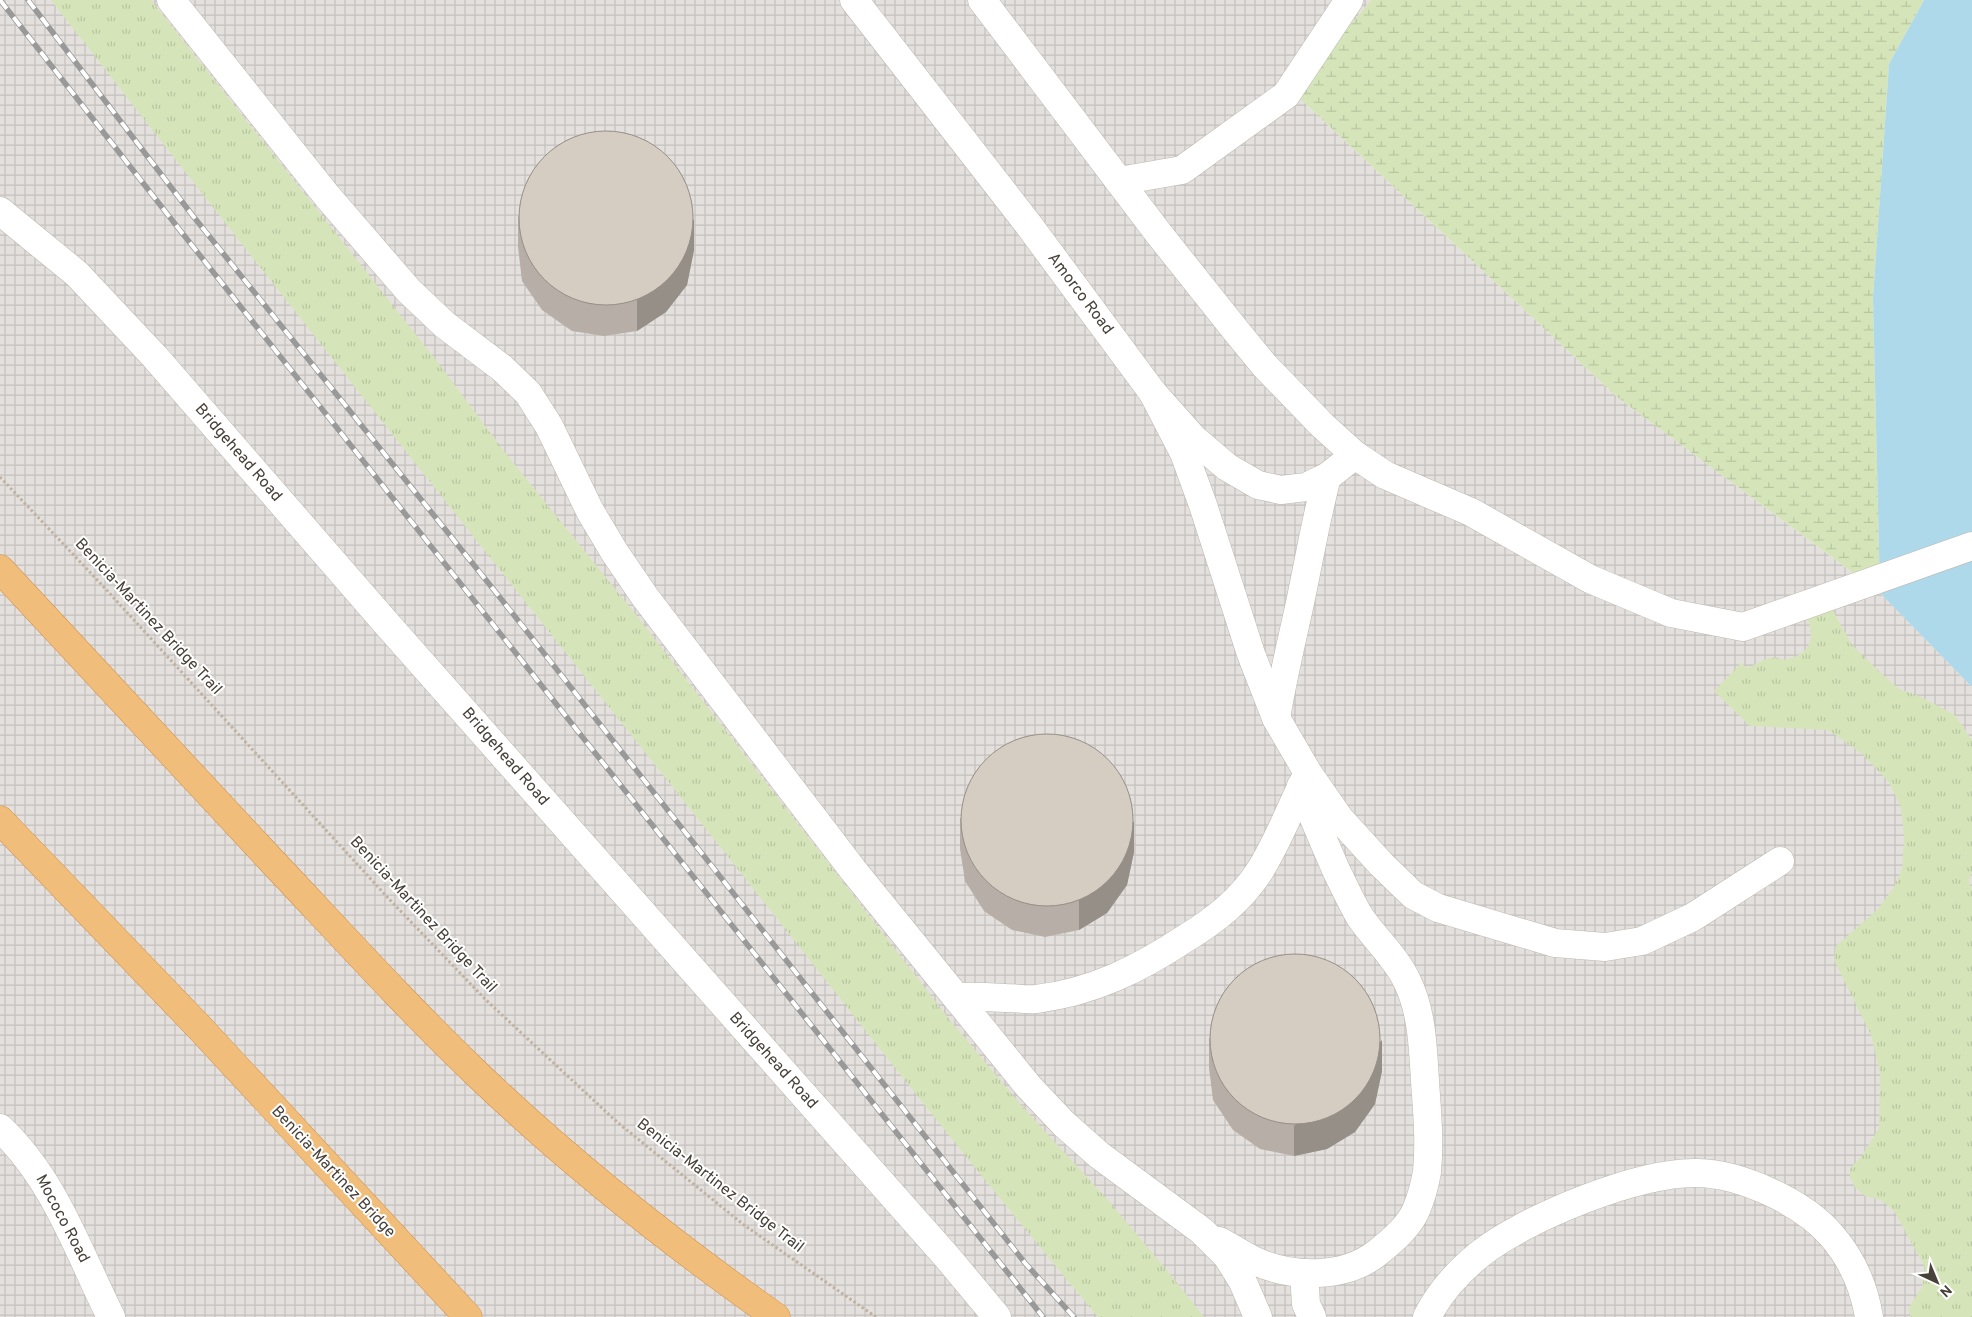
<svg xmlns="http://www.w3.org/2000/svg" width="1972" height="1317" viewBox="0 0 1972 1317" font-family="Overpass,sans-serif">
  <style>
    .industrial { fill: url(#industrial-grid) }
    .grass { fill: url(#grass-tufts) }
    .wetland { fill: url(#wetland-marsh) }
    .water { fill: #aed9eb }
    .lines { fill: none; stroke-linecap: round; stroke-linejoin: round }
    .minor-casing { stroke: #bfb8af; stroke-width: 29 }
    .highway-casing { stroke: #d1914a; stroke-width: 29 }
    .path { stroke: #c0b2a1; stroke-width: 3; stroke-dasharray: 2.5 2.5; stroke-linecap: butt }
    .minor { stroke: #fff; stroke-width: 28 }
    .highway { stroke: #f1bd7a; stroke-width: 28 }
    .rail-casing { stroke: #999; stroke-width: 5.5 }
    .rail { stroke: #fff; stroke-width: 4; stroke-dasharray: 11; stroke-linecap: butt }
    .wall { fill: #b7afa7 }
    .shaded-wall { fill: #958f88 }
    .building { fill: #d5ccc2; stroke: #958f88 }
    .labels { text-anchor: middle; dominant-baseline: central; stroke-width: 4; stroke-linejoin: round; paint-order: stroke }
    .street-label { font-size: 16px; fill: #48413a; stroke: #fff }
  </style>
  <defs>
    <pattern id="industrial-grid" width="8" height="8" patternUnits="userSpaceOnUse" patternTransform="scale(1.25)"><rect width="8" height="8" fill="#e4e0dd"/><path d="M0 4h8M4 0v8" fill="none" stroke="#c5c1be"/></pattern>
    <pattern id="grass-tufts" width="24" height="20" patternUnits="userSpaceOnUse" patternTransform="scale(1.25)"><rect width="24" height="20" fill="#d5e5b9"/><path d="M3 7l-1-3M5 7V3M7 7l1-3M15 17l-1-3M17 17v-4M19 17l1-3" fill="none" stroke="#b8c6a0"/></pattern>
    <pattern id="wetland-marsh" width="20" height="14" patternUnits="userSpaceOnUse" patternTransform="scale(1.25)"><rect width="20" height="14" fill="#d5e5b9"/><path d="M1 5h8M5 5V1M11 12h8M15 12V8" fill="none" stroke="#b8c6a0"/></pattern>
  </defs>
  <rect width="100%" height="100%" fill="#f4f1ec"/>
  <path class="industrial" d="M0,0H1371L1294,93L1617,397L1880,593L1972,687V1317H0Z"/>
  <g class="grass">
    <path d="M51,0H151L436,360L503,450L633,611L949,1019L1020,1104L1107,1199L1165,1268L1204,1317H1098C953,1144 815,966 675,790C466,527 257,265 51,0Z"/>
    <path d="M1832,609L1852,645L1880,672L1899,689L1919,696L1955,715L1972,740V871L1969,881L1972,890V1317H1911L1908,1309L1922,1287L1925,1267L1894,1211L1881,1200L1865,1196L1855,1187L1850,1178V1169L1863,1154L1879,1128L1880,1073L1871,1035L1834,960L1836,946L1877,910L1893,889L1902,869L1904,838L1901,808L1889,782L1861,753L1828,730L1750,726L1714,691L1741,663L1748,668C1759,663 1771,653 1783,660C1811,655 1815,641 1807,616Z"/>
  </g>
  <path class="wetland" d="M1371,0H1924L1889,64L1873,298L1880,593L1617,397L1294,93Z"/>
  <path class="water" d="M1924,0H1972V687L1880,593L1873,298L1889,64Z"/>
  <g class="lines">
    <g class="minor-casing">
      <g id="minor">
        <path d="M171,0L327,196L409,291L445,325L502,368L528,393L549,426L590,511L615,553L645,597L853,870L1029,1087L1064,1124L1099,1155L1202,1231L1227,1256L1242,1280L1258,1317"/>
        <path d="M854,0L1028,224L1153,393L1194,439L1227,467L1258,485L1281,490L1306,487L1327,477L1355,455"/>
        <path d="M982,0L1159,234L1237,332L1264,365L1322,425L1355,455L1385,475L1471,512L1590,579L1671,613L1743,627L1972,546"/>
        <path d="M1119,181L1182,170L1286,95L1349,0"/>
        <path d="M0,211L77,274L155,357L386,623L947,1257L997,1317"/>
        <path d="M1153,393L1184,453L1203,505L1251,654L1276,718L1308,773L1340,819L1381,864L1413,895L1438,908L1555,943L1605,947L1642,941L1693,917L1780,861"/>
        <path d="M1276,718C1282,682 1290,648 1298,612C1308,567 1315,522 1327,477"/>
        <path d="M956,997C973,996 989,997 1006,998C1016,998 1026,1000 1036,999C1093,992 1139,969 1186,938C1215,920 1240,901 1259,872C1278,842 1290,809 1306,777"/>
        <path d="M0,1128C55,1180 78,1251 111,1317"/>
        <path d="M1219,1241C1231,1247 1243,1255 1255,1261C1292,1278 1344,1279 1377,1253C1392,1241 1410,1226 1417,1208C1421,1198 1425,1183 1427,1172C1430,1141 1427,1111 1425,1081C1423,1048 1422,1011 1407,981C1396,957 1375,939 1360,917C1351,902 1344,886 1336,870C1324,842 1312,815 1301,786"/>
        <path d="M1304,1273L1306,1304L1312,1317"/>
        <path d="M1427,1317C1439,1293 1459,1271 1480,1254C1525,1218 1640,1171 1698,1173C1741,1174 1803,1202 1832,1236C1852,1259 1864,1287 1869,1317"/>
      </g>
    </g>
    <g class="highway-casing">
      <g id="highway">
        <path d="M0,569C90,665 180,762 270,859C338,931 405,1005 477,1074C570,1163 671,1243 776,1317"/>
        <path d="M0,820L199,1027L468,1317"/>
      </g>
    </g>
    <path class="path" d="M0,477L102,585L389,899L486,1000L617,1122L744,1225L876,1317"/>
    <use href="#minor" class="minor"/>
    <use href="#highway" class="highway"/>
    <g class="rail-casing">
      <g id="rail">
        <path d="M0,0L179,229L1043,1317"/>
        <path d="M28,0L193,216L498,595L1025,1263L1074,1317"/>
      </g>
    </g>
    <use href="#rail" class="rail"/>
  </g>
  <g class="wall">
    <path d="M518,216L694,250L687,285L666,312L637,331L604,336L572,331L542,310L522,281L518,247Z"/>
    <path d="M960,818L1134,852L1127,885L1107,913L1079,930L1045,937L1012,930L984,911L965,881L960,849Z"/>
    <path d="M1209,1038L1382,1071L1375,1104L1355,1132L1327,1149L1294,1156L1260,1149L1233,1130L1213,1100L1209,1068Z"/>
  </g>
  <g class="shaded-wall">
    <path d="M694,219V250L687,285L666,312L637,331V300Z"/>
    <path d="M1134,821V852L1127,885L1107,913L1079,930V899Z"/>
    <path d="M1382,1040V1071L1375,1104L1355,1132L1327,1149L1294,1156V1126Z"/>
  </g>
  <g class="building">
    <circle cx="606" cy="218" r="87"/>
    <circle cx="1047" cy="820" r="86"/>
    <circle cx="1295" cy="1039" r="85"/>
  </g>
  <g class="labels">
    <g class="street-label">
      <text transform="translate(1080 294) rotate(53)">Amorco Road</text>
      <text transform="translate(238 453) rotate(49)">Bridgehead Road</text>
      <text transform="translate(148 617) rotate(47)">Benicia-Martinez Bridge Trail</text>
      <text transform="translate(505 757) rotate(49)">Bridgehead Road</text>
      <text transform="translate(423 915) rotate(47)">Benicia-Martinez Bridge Trail</text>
      <text transform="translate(773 1061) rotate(48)">Bridgehead Road</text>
      <text transform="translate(333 1172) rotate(47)">Benicia-Martinez Bridge</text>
      <text transform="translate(720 1186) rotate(38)">Benicia-Martinez Bridge Trail</text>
      <text transform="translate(62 1219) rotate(62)">Mococo Road</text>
    </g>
  </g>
  <g transform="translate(1937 1282) rotate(136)" stroke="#ffffff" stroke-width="4" paint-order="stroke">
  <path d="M0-4L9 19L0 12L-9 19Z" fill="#48413a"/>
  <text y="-8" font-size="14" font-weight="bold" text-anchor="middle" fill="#48413a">N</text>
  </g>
</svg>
